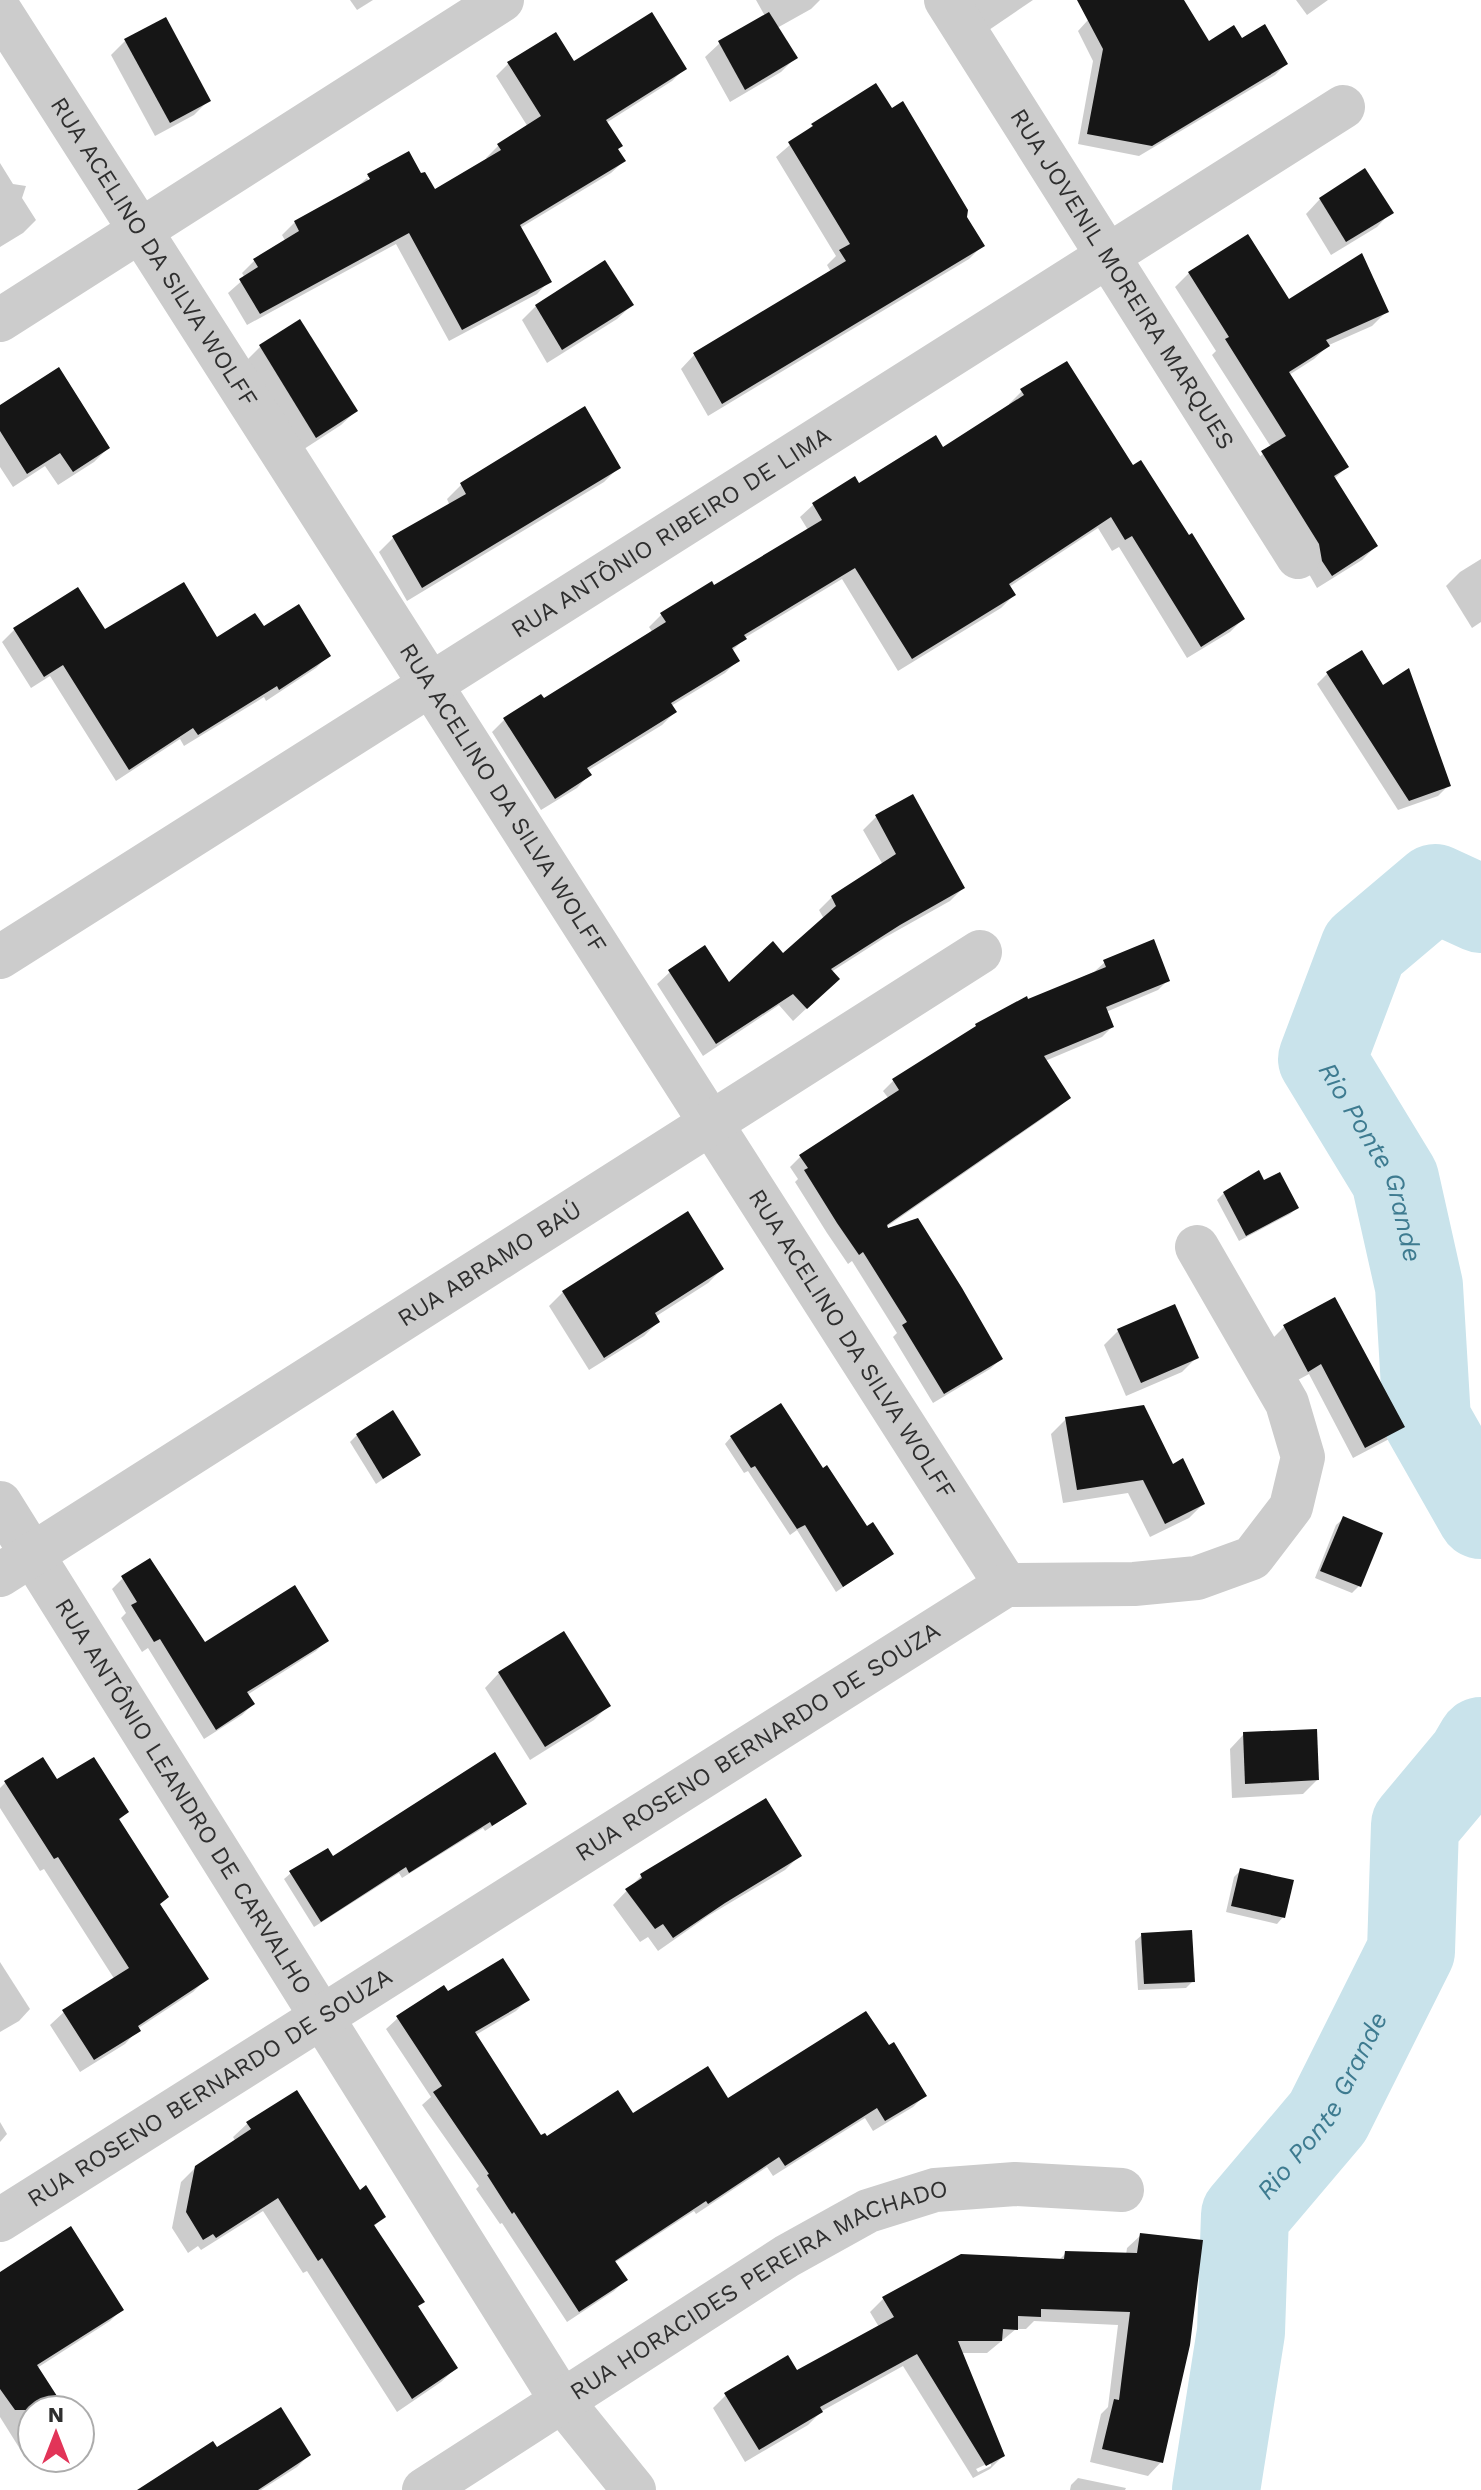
<svg xmlns="http://www.w3.org/2000/svg" width="1481" height="2490" viewBox="0 0 1481 2490" font-family="'Work Sans',sans-serif">
  <style>
    .shadow { fill: #0003; fill-rule: evenodd }
    .lines { fill: none; stroke-linecap: round; stroke-linejoin: round }
    .river { stroke: #c9e3eb; stroke-width: 88 }
    .building { fill: #161616 }
    .minor { stroke: #ccc; stroke-width: 44 }
    .labels { text-anchor: middle; dominant-baseline: central; stroke-width: 8; stroke-linejoin: round; paint-order: stroke }
    .street-label { font-size: 24px; fill: #2f2f2f; stroke: #fff }
    .water-label { font-size: 26px; font-style: italic; fill: #3e7b90; stroke: #fff }
  </style>
  <rect width="100%" height="100%" fill="#fff"/>
  <g class="shadow">
    <path d="M350,0H373L357,10Z"/>
    <path d="M756,0H820L811,9L777,28L795,58L781,72L730,102L705,57L720,43L765,16Z"/>
    <path d="M969,0H1033L986,32Z"/>
    <path d="M1122,0H1182L1208,44L1241,40L1286,64L1275,75L1139,156L1078,144L1093,61L1078,31L1088,20Z"/>
    <path d="M1296,0H1328L1307,15Z"/>
    <path d="M125,41L208,101L194,115L155,136L111,55Z"/>
    <path d="M508,64L685,68L672,81L606,123L616,150L624,161L611,173L520,228L549,281L537,294L449,341L396,244L247,325L228,293L245,278L242,273L254,261L286,242L282,235L295,222L356,188L367,178L373,189L371,177H367L368,176H420L434,192L488,160L486,158L499,145L528,127L496,76Z"/>
    <path d="M876,86L982,246L969,259L708,416L681,369L694,355L831,272L827,265L836,256L776,157L812,126Z"/>
    <path d="M0,163L13,184L26,186L22,198L36,220L23,233L0,247Z"/>
    <path d="M1320,199L1391,212L1377,227L1331,255L1306,214Z"/>
    <path d="M1189,273L1288,302L1386,312L1372,326L1329,345L1314,359L1289,375L1347,467L1334,479L1376,546L1362,560L1317,588L1248,467L1271,447L1212,355L1216,351L1175,287Z"/>
    <path d="M632,305L617,319L547,363L522,320L536,306Z"/>
    <path d="M260,347L356,411L341,425L301,451L246,361Z"/>
    <path d="M1022,391L1132,468L1243,619L1230,632L1187,658L1119,547L1112,551L1098,528L1009,587L1014,595L1001,608L898,671L842,579L746,637L732,651L738,660L725,673L671,706L675,712L662,725L587,771L589,775L577,788L541,810L492,732L504,720L543,701L653,633L649,627L662,614L713,588L808,530L800,517L813,505L943,450L1011,406L1009,404Z"/>
    <path d="M0,407L108,448L94,462L58,485L45,466L13,487L0,467Z"/>
    <path d="M585,409L619,467L604,482L407,601L379,552L393,538L450,506L447,499L461,485Z"/>
    <path d="M1481,559V622L1472,628L1446,586L1460,572Z"/>
    <path d="M263,629L328,656L316,668L266,701L264,697L184,746L180,739L116,781L50,676L31,688L2,642L14,630L104,632L217,640Z"/>
    <path d="M1327,674L1449,785L1438,796L1398,810L1317,684Z"/>
    <path d="M876,817L963,888L950,901L884,938L831,972L824,992L793,1021L779,1005L703,1056L657,984L670,972L729,985L783,956L824,919L819,910L832,897L883,865L863,830Z"/>
    <path d="M1105,962L1168,980L1158,990L1106,1012L1112,1027L1102,1037L1045,1061L1069,1097L1058,1108L879,1232L1001,1359L990,1369L933,1403L893,1337L897,1333L852,1261L848,1264L827,1233L795,1182L798,1179L790,1167L801,1156L889,1099L883,1091L894,1080L1027,1001L1094,972Z"/>
    <path d="M1263,1183L1297,1208L1290,1214L1239,1241L1217,1200L1224,1193Z"/>
    <path d="M722,1269L708,1283L655,1317L658,1322L644,1336L589,1370L549,1306L563,1292Z"/>
    <path d="M1285,1326L1402,1427L1391,1438L1353,1458L1309,1374L1296,1381L1273,1338Z"/>
    <path d="M1118,1331L1196,1358L1182,1372L1126,1396L1104,1345Z"/>
    <path d="M1066,1419L1172,1467L1203,1504L1189,1518L1150,1537L1128,1493L1063,1503L1051,1434Z"/>
    <path d="M357,1435L418,1455L376,1484L350,1442Z"/>
    <path d="M731,1437L822,1470L867,1528L891,1554L836,1592L797,1530L790,1535L748,1471L744,1473L725,1444Z"/>
    <path d="M1343,1519L1359,1586L1352,1593L1315,1578L1336,1525Z"/>
    <path d="M123,1578L205,1644L327,1640L316,1651L247,1695L253,1704L242,1715L204,1739L148,1648L142,1652L121,1618L126,1613L112,1589Z"/>
    <path d="M499,1673L608,1706L594,1720L530,1760L485,1688Z"/>
    <path d="M1244,1734L1317,1780L1303,1794L1232,1798L1230,1749Z"/>
    <path d="M57,1782L127,1812L118,1821L158,1905L206,1979L193,1992L137,2029L138,2030L125,2044L80,2072L50,2025L64,2012L115,1980L44,1869L40,1871L0,1808V1788L5,1783Z"/>
    <path d="M525,1804L485,1831L483,1828L402,1878L399,1873L314,1927L284,1879L291,1873L332,1859Z"/>
    <path d="M800,1855L785,1870L708,1916L658,1951L648,1937L640,1942L613,1905L641,1876Z"/>
    <path d="M1241,1870L1283,1917L1277,1924L1226,1912L1234,1877Z"/>
    <path d="M1142,1935L1193,1981L1186,1988L1138,1990L1135,1941Z"/>
    <path d="M0,1962L30,2009L19,2021L0,2032Z"/>
    <path d="M447,1994L528,1999L516,2011L474,2036L540,2138L546,2139L632,2116L728,2101L924,2096L913,2107L873,2131L865,2118L773,2176L767,2167L696,2214L694,2211L614,2263L625,2280L614,2291L567,2322L502,2223L500,2224L476,2189L479,2186L422,2105L431,2097L386,2029L398,2018Z"/>
    <path d="M0,2122L7,2134L0,2142Z"/>
    <path d="M248,2123L359,2192L384,2217L373,2227L422,2302L417,2308L456,2368L441,2382L397,2412L307,2271L303,2273L263,2211L201,2250L198,2246L188,2253L172,2228L181,2182L196,2167L236,2142L233,2137Z"/>
    <path d="M1141,2235L1161,2462L1148,2476L1090,2462L1101,2414L1108,2407L1118,2325L1034,2321L1026,2329H1016L987,2353H961L1003,2456L990,2469L973,2478L903,2366L822,2411L808,2425L745,2462L713,2408L726,2395L796,2372L879,2327L870,2312L883,2299L962,2256L1058,2261L1066,2253L1126,2255L1127,2248ZM991,2462V2466L978,2472L976,2469Z"/>
    <path d="M0,2292L122,2309L110,2321L37,2368L63,2410H32V2452L25,2457L0,2417Z"/>
    <path d="M216,2450L309,2455L297,2467L261,2490H143Z"/>
    <path d="M1078,2478L1126,2488L1125,2490H1070L1071,2485Z"/>
  </g>
  <g class="lines">
    <g class="river">
      <path id="s1" d="M1481,909L1435,888L1364,948L1322,1059L1395,1179L1419,1286L1427,1420L1481,1515"/>
      <path id="s2" d="M1216,2490L1241,2332L1245,2215L1328,2117L1411,1951L1415,1825L1471,1758L1481,1741"/>
    </g>
  </g>
  <g class="building">
    <path d="M1077,0H1184L1209,41L1234,25L1242,38L1265,24L1288,64L1152,146L1087,134L1103,49Z"/>
    <path d="M652,12L687,69L606,120L623,146L618,149L626,161L520,225L552,282L462,330L409,233L260,314L239,279L258,267L253,259L299,231L294,221L370,179L367,174L409,151L421,173L425,172L435,189L501,150L497,144L541,116L507,62L556,32L574,61Z"/>
    <path d="M769,12L798,58L745,90L718,41Z"/>
    <path d="M166,17L211,101L170,123L124,39Z"/>
    <path d="M876,83L892,108L903,101L968,210L967,217L985,246L722,404L693,353L846,261L839,250L850,244L788,142L813,126L811,124Z"/>
    <path d="M1365,168L1394,213L1346,242L1319,198Z"/>
    <path d="M1248,234L1289,299L1362,253L1389,312L1326,340L1330,346L1289,372L1349,467L1334,476L1378,546L1332,576L1322,561L1319,544L1261,451L1286,436L1225,339L1229,337L1188,272Z"/>
    <path d="M605,260L634,305L562,350L535,305Z"/>
    <path d="M300,319L358,411L316,438L259,345Z"/>
    <path d="M1067,361L1133,465L1141,460L1189,535L1192,533L1245,619L1201,647L1132,536L1125,540L1111,517L1009,584L1016,595L912,659L855,568L744,635L747,639L732,648L740,661L671,703L677,712L587,768L592,775L555,799L503,718L541,694L544,698L666,622L660,613L712,581L714,585L822,520L812,503L855,476L859,483L936,435L943,447L1024,395L1020,389Z"/>
    <path d="M59,367L110,448L73,472L60,453L27,474L0,431V405Z"/>
    <path d="M585,406L621,468L422,588L392,536L466,494L460,483Z"/>
    <path d="M184,582L217,637L255,613L264,626L299,604L331,656L279,690L277,686L198,735L193,728L129,770L63,665L44,677L13,628L78,587L105,629Z"/>
    <path d="M1362,650L1383,685L1409,668L1451,786L1409,801L1326,672Z"/>
    <path d="M913,794L965,888L900,925L831,969L840,979L807,1009L793,994L716,1044L668,970L705,945L729,982L773,941L783,953L836,906L831,896L896,854L875,815Z"/>
    <path d="M1154,939L1170,981L1106,1007L1114,1027L1044,1056L1071,1098L887,1225L888,1228L918,1218L962,1288L1003,1359L944,1394L902,1325L907,1322L863,1252L859,1255L837,1223L804,1170L808,1168L799,1155L899,1090L892,1079L976,1026L975,1024L1027,996L1028,999L1106,967L1103,960Z"/>
    <path d="M1259,1170L1264,1180L1280,1172L1299,1208L1246,1236L1223,1192Z"/>
    <path d="M688,1211L724,1269L655,1313L660,1322L604,1358L562,1291Z"/>
    <path d="M1335,1297L1405,1427L1365,1448L1321,1364L1308,1372L1283,1325Z"/>
    <path d="M1175,1304L1199,1358L1141,1383L1117,1329Z"/>
    <path d="M781,1403L823,1468L827,1465L867,1526L873,1522L894,1554L843,1587L805,1525L797,1529L755,1466L751,1468L730,1436Z"/>
    <path d="M1144,1405L1173,1464L1183,1458L1205,1504L1165,1524L1143,1480L1077,1490L1065,1417Z"/>
    <path d="M393,1410L421,1455L383,1479L356,1434Z"/>
    <path d="M1343,1516L1383,1533L1361,1587L1320,1571Z"/>
    <path d="M150,1558L205,1642L295,1585L329,1641L247,1692L255,1704L216,1730L160,1639L154,1642L131,1605L137,1602L121,1576Z"/>
    <path d="M564,1631L611,1706L545,1747L498,1672Z"/>
    <path d="M1317,1729L1319,1780L1245,1784L1243,1732Z"/>
    <path d="M495,1752L527,1804L492,1826L490,1822L409,1873L406,1867L321,1922L289,1871L328,1848L333,1856Z"/>
    <path d="M43,1757L57,1779L94,1757L129,1812L119,1819L169,1897L160,1904L209,1979L138,2026L141,2031L94,2060L62,2010L129,1968L58,1857L54,1859L4,1781Z"/>
    <path d="M766,1798L802,1856L725,1903L673,1938L663,1924L655,1929L625,1889L642,1878L640,1874Z"/>
    <path d="M1240,1868L1294,1880L1285,1918L1231,1906Z"/>
    <path d="M1192,1930L1195,1982L1144,1984L1141,1933Z"/>
    <path d="M503,1958L530,2000L475,2032L541,2135L545,2133L547,2136L618,2090L633,2113L708,2066L728,2098L866,2011L889,2045L894,2042L927,2096L885,2121L877,2108L785,2166L779,2157L708,2204L706,2201L615,2261L628,2280L579,2312L514,2212L512,2214L487,2175L489,2174L433,2092L442,2086L396,2016L444,1985L448,1991Z"/>
    <path d="M297,2090L360,2190L366,2185L386,2217L374,2225L425,2302L418,2306L458,2368L412,2399L322,2258L318,2261L278,2198L216,2238L213,2234L203,2240L186,2212L195,2166L251,2129L246,2122Z"/>
    <path d="M71,2226L124,2310L37,2365L66,2410H15L0,2389V2272Z"/>
    <path d="M1140,2233L1203,2240L1190,2345L1163,2463L1102,2449L1114,2399L1119,2400L1130,2312L1041,2309V2317L1018,2316V2330L1003,2329L1002,2341H958L1005,2456L986,2466L917,2354L820,2407L823,2412L759,2450L724,2393L788,2355L797,2370L894,2317L882,2297L961,2254L1064,2259L1065,2251L1137,2253Z"/>
    <path d="M281,2407L311,2455L258,2490H137L213,2441L217,2447Z"/>
  </g>
  <g class="lines">
    <g class="minor">
      <path id="s3" d="M946,0L1298,557"/>
      <path id="s4" d="M0,11L1006,1585"/>
      <path d="M0,320L502,0"/>
      <path id="s5" d="M0,957L1343,107"/>
      <path id="s6" d="M0,1503L562,2401L634,2490"/>
      <path id="s7" d="M0,1575L980,952"/>
      <path id="s8" d="M0,2220L1006,1585L1134,1584L1197,1578L1252,1558L1291,1507L1303,1457L1287,1403L1197,1247"/>
      <path id="s9" d="M424,2490L787,2256L868,2211L935,2190L1015,2184L1122,2190"/>
    </g>
  </g>
  <g class="labels">
    <g class="street-label">
      <text stroke="none"><textPath href="#s4" startOffset="286">RUA ACELINO DA SILVA WOLFF</textPath></text>
      <text stroke="none"><textPath href="#s3" startOffset="330">RUA JOVENIL MOREIRA MARQUES</textPath></text>
      <text stroke="none"><textPath href="#s5" startOffset="794">RUA ANTÔNIO RIBEIRO DE LIMA</textPath></text>
      <text stroke="none"><textPath href="#s4" startOffset="934">RUA ACELINO DA SILVA WOLFF</textPath></text>
      <text stroke="none"><textPath href="#s7" startOffset="580">RUA ABRAMO BAÚ</textPath></text>
      <text stroke="none"><textPath href="#s4" startOffset="1582">RUA ACELINO DA SILVA WOLFF</textPath></text>
      <text stroke="none"><textPath href="#s8" startOffset="896">RUA ROSENO BERNARDO DE SOUZA</textPath></text>
      <text stroke="none"><textPath href="#s6" startOffset="346">RUA ANTÔNIO LEANDRO DE CARVALHO</textPath></text>
      <text stroke="none"><textPath href="#s8" startOffset="248">RUA ROSENO BERNARDO DE SOUZA</textPath></text>
      <text stroke="none"><textPath href="#s9" startOffset="392">RUA HORACIDES PEREIRA MACHADO</textPath></text>
    </g>
    <g class="water-label">
      <text stroke="none"><textPath href="#s1" startOffset="378">Rio Ponte Grande</textPath></text>
      <text stroke="none"><textPath href="#s2" startOffset="412">Rio Ponte Grande</textPath></text>
    </g>
  </g>
  <g transform="translate(56 2434)"><circle r="38" fill="#ffffff" stroke="#acacac" stroke-width="2"/>
  <path d="M0-6L14 30L0 20L-14 30Z" fill="#e23458"/>
  <text y="-12" font-size="22" font-weight="bold" text-anchor="middle" fill="#2f2f2f">N</text>
  </g>
</svg>
